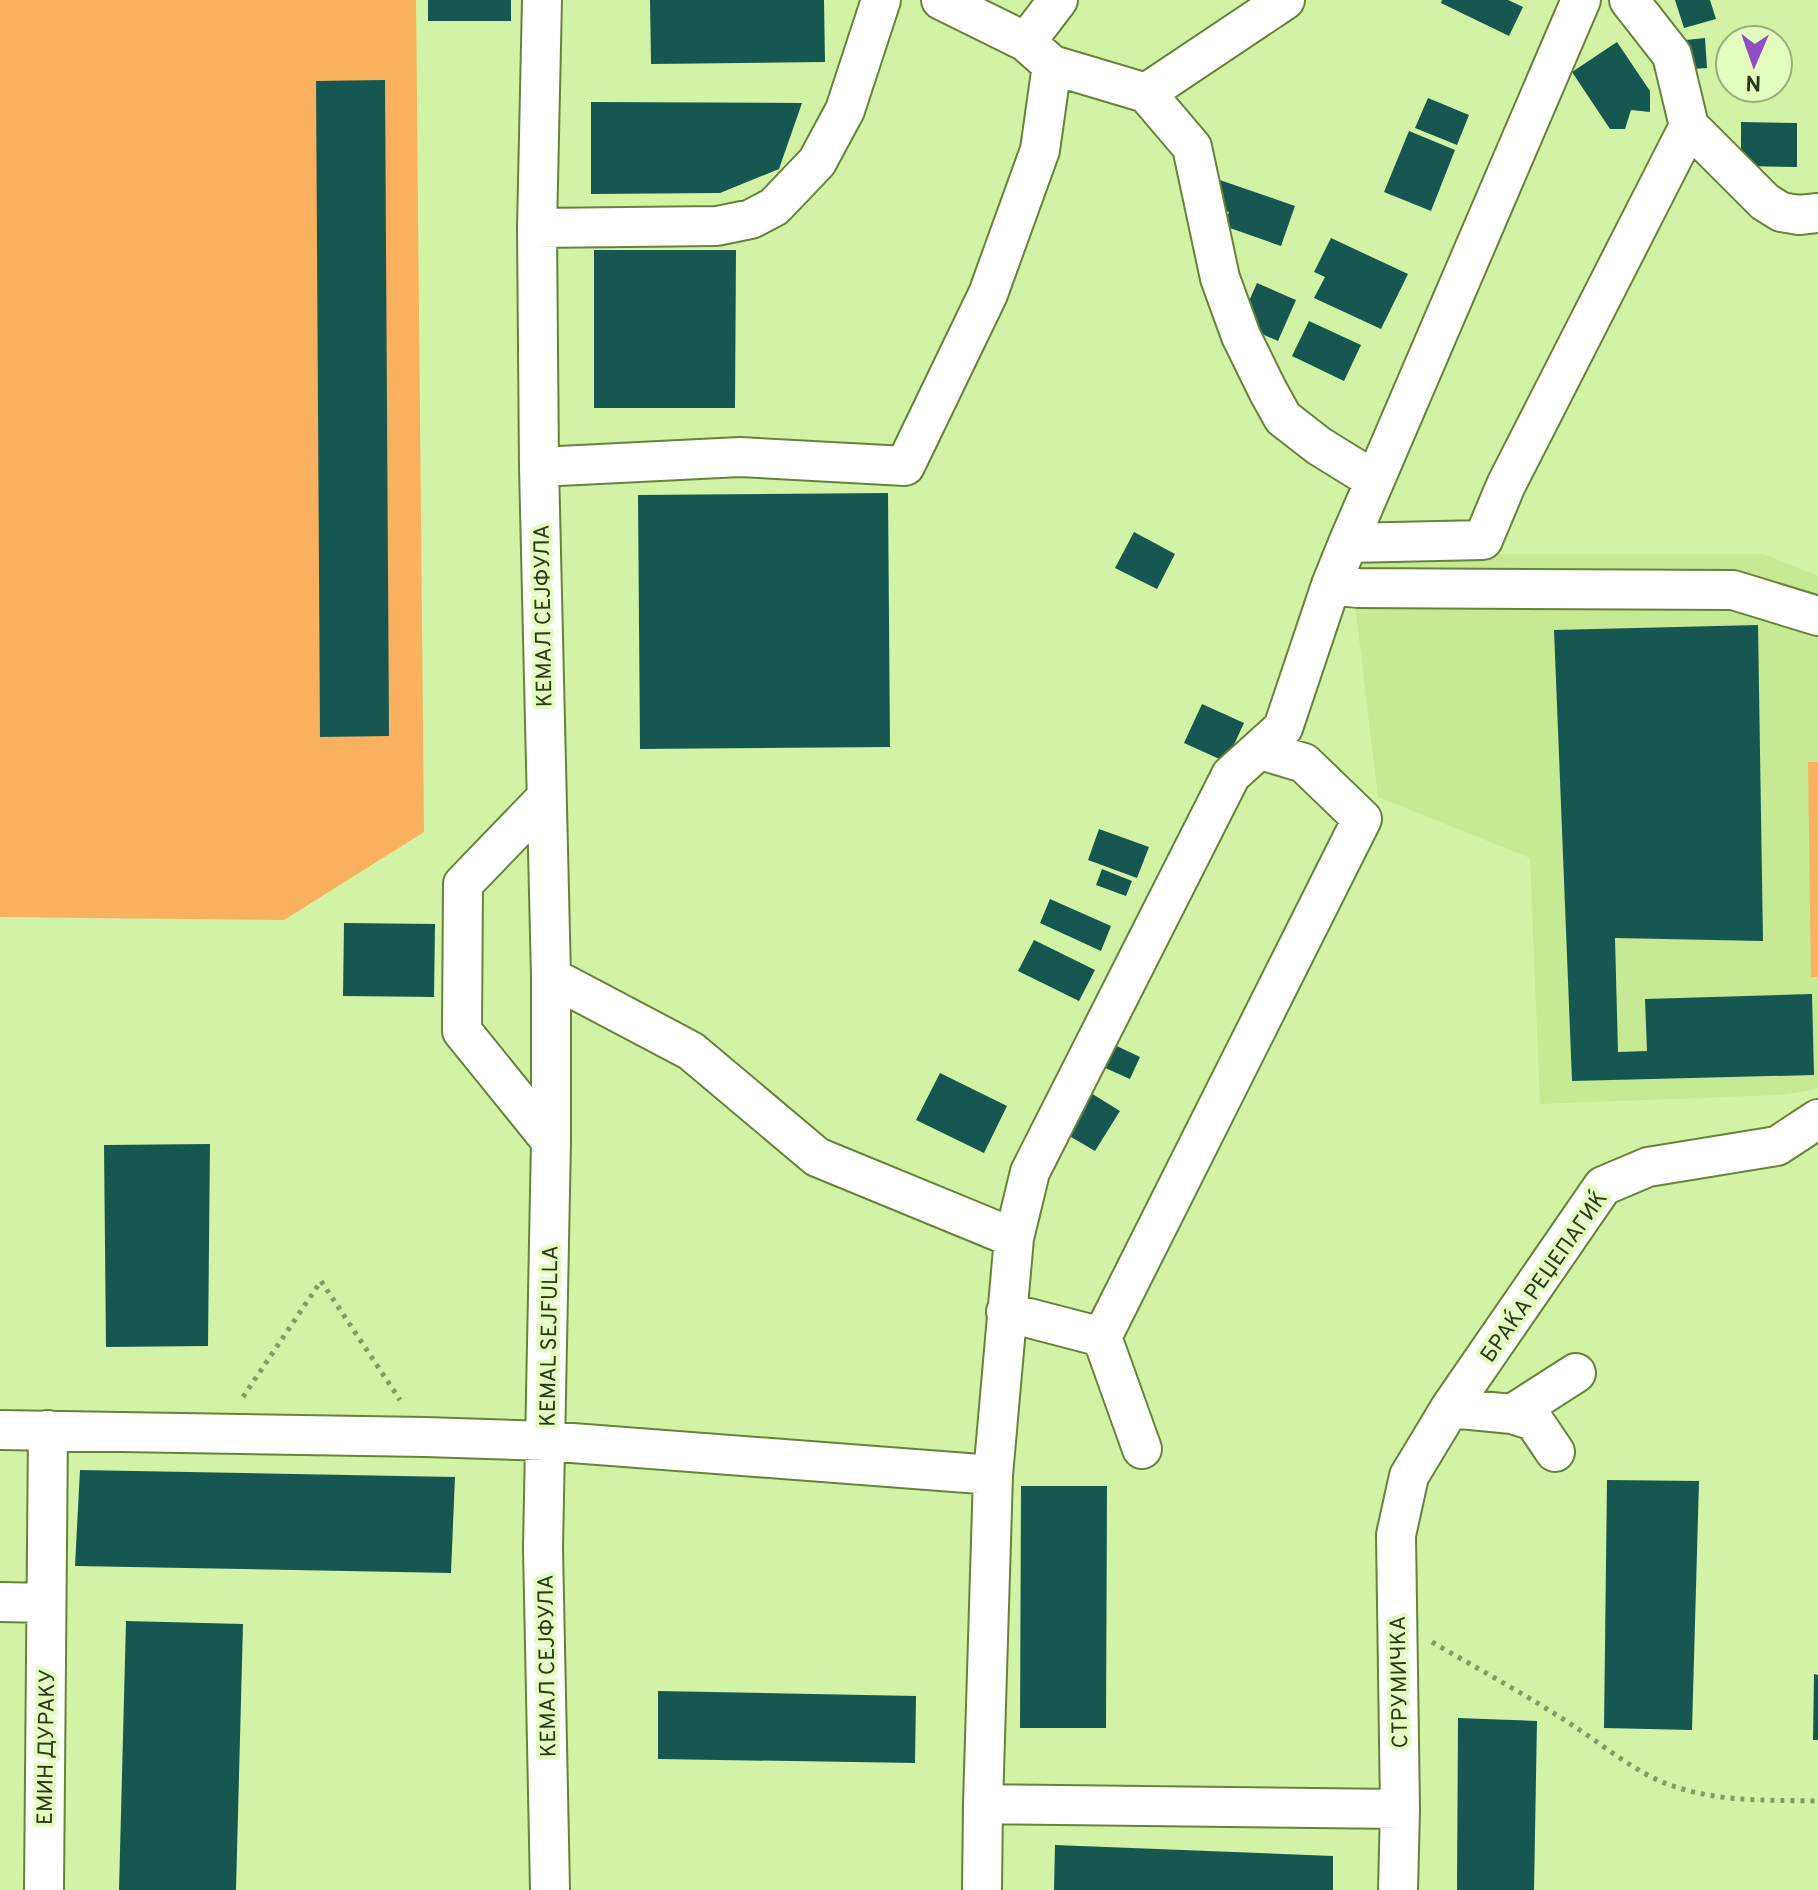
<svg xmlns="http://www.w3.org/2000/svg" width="1818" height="1890" viewBox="0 0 1818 1890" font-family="Overpass,sans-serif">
  <rect width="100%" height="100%" fill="#d2f3a5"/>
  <path fill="#c6e994" d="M1349 554H1764L1818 576V1089L1781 1095 1540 1104 1530 858 1378 797Z"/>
  <path fill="#f9b05f" d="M0 0H416L424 832 284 920 0 917Z
    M1808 762H1818V977H1811Z"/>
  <path fill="#175752" d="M428 0H511V21H428Z
    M650 0H824L825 62 651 64Z
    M1442 0H1508L1523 7 1509 36 1441 3Z
    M1675 0H1710L1716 19 1684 28Z
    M1705 38 1707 68 1678 70 1676 41Z
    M1617 42 1650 91V112L1631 110 1625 129H1610L1572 72Z
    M385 80 389 736 320 737 316 81Z
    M1428 98 1469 115 1457 145 1415 128Z
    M591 102 802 103 779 169 720 193 591 194Z
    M1741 122 1797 123V167L1741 166Z
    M1409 131 1455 150 1431 211 1384 192Z
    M1214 178 1295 206 1281 246 1224 226 1229 212 1205 204Z
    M1331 238 1408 274 1381 329 1314 298 1325 277 1314 272Z
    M594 250H736L735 408H594Z
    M1257 283 1296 300 1278 341 1239 324Z
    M1309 321 1361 345 1344 381 1292 356Z
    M888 493 890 747 640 749 638 495Z
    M1134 532 1175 554 1157 589 1115 568Z
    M1758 625 1763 941 1615 938 1618 1052 1647 1051 1645 999 1812 994 1814 1075 1572 1081 1554 630Z
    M1202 704 1244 723 1226 762 1184 743Z
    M1099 829 1149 847 1137 878 1088 860Z
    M1102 869 1132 881 1126 896 1096 885Z
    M1050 899 1111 926 1101 951 1040 923Z
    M344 923 435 924 434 997 343 996Z
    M1034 940 1095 970 1079 1001 1018 971Z
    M1104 1040 1140 1057 1130 1079 1094 1063Z
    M940 1073 1007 1106 984 1153 916 1120Z
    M1086 1090 1120 1111 1095 1151 1061 1131Z
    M210 1144 208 1346 106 1347 104 1145Z
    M80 1470 455 1477 451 1573 75 1566Z
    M1607 1480 1699 1481 1692 1730 1604 1728Z
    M1021 1486H1107L1106 1728H1020Z
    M126 1621 243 1624 236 1890H119Z
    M1814 1674 1818 1675V1740H1813Z
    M658 1691 916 1696 915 1763 658 1759Z
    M1458 1718 1537 1721 1534 1890H1457Z
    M1055 1845 1333 1856V1890H1054Z"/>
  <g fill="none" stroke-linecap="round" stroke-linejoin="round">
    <g stroke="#668339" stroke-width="42">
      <path id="minor" d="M542 0 537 228 539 467 551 977V1141L543 1548 550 1890
        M941 0 1026 42
        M1629 0 1672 55 1689 126 1765 202 1781 212 1799 215 1818 213
        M1052 65 1146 93 1192 147 1220 278 1241 336 1268 391 1283 418 1319 446 1374 480
        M1146 93 1285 0
        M537 228 717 226 751 219 774 207 817 162 845 110 881 0
        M539 467 740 457 905 466 988 294 1040 150 1052 65 1026 42 1058 0
        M1348 543 1483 540 1506 485 1689 126
        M1331 585 1358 588 1733 590 1818 616
        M546 798 463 884 462 1031 551 1141
        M551 977 691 1051 817 1157 1014 1238
        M1006 1312 1102 1337 1142 1449
        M1102 1337 1362 819 1304 763 1261 750
        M1450 1408 1512 1414 1576 1373
        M1512 1414 1534 1421 1555 1452
        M0 1430 425 1437 546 1441 993 1475 983 1804 982 1890
        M993 1475 1014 1238 1030 1172 1231 775 1283 728 1331 585 1348 543 1581 0
        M0 1602 46 1603
        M983 1804 1400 1809
        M44 1890 48 1430
        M1398 1890 1400 1809 1396 1535 1409 1476 1450 1408 1603 1186 1648 1167 1777 1146 1818 1119"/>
    </g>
    <path stroke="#849b63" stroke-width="5" stroke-dasharray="4 6" stroke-linecap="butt" d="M243 1397 321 1281 400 1400
      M1432 1642C1478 1669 1525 1694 1569 1723 1604 1745 1638 1776 1679 1788 1723 1802 1772 1800 1818 1801"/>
    <use href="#minor" stroke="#fff" stroke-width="38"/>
  </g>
  <g text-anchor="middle" stroke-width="8" stroke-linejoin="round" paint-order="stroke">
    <g font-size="22" fill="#2b3718" stroke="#e3fdbf">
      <text transform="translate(542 616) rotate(-91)" y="8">КЕМАЛ СЕЈФУЛА</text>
      <text transform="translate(1543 1276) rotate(-55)" y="8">БРАЌА РЕЏЕПАГИЌ</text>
      <text transform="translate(548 1336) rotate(-89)" y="8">KEMAL SEJFULLA</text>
      <text transform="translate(546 1666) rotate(-91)" y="8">КЕМАЛ СЕЈФУЛА</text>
      <text transform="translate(1398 1682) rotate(-91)" y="8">СТРУМИЧКА</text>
      <text transform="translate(45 1747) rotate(-89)" y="8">ЕМИН ДУРАКУ</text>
    </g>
  </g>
  <g transform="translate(1754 64) rotate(182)"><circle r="38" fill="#e3fdbf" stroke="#99ae7c" stroke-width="2"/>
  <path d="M0-6L14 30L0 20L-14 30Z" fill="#8f4fc4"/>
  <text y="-12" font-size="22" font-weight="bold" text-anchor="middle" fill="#2b3718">N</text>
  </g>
</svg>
